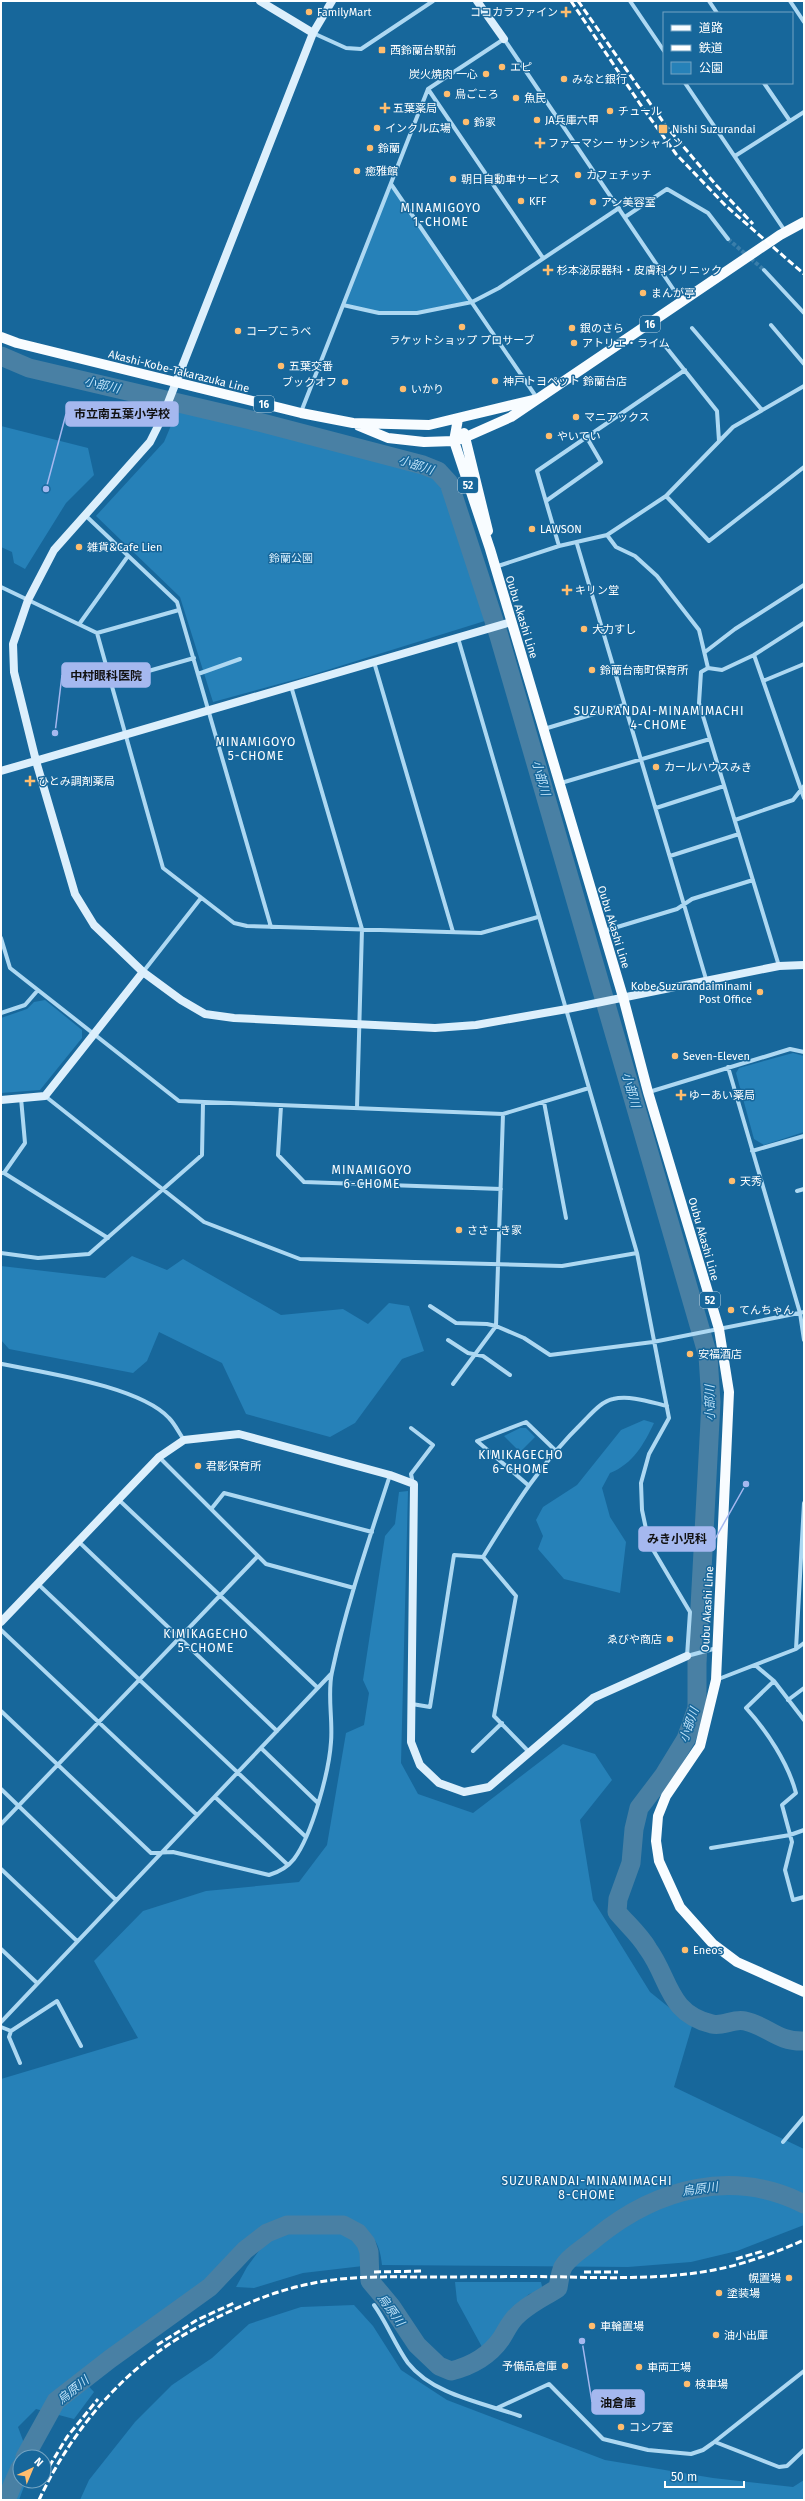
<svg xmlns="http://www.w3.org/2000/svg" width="805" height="2501" viewBox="0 0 805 2501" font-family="'Fira Sans','Noto Sans JP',sans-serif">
  <rect width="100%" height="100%" fill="#17679b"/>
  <path fill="#2681b8" d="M391 184 472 302 440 310 379 313 343 305Z
    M178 409 249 424 345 452 421 469 436 475 445 487 488 620 308 676 213 702 180 597 96 516 164 442Z
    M1 426 88 448 94 475 66 503 25 569 14 563 12 552 1 547Z
    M45 1000 82 1030V1038L40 1090 1 1093V1018L27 1009 34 1002Z
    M793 1053 804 1056V1132L764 1145 754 1139 736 1073 739 1068Z
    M132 1256 167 1270 183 1259 281 1315 343 1309 368 1324 389 1303 409 1306 424 1351 402 1359 355 1423 330 1437 246 1414 222 1363 159 1332 147 1361 133 1373 9 1349 1 1340V1266L105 1278Z
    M644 1420 654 1423C644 1444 633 1464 610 1473L602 1488 610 1517 626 1542 620 1593 564 1579 538 1549 543 1536 536 1520 543 1507 577 1485 621 1430Z
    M520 1428H526L535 1437 520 1452 504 1436Z
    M408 1491 401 1763 418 1794 473 1813 563 1744 595 1754 612 1780 580 1820 593 1900 650 1992 692 2026 674 2087 804 2149V2225L737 2251 691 2262 628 2267 382 2265C380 2243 373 2231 351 2225L352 2234 362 2252 363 2266 303 2273 254 2288 236 2287 247 2267 264 2244 256 2232 206 2296 159 2332 80 2377 94 2392 74 2419 36 2409 18 2427 29 2457H20V2481H26L19 2500H1V2079L138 2038 94 1961 143 1911 206 1891 299 1882 327 1845 346 1733 364 1725 369 1693 363 1680 385 1536 395 1524 399 1492Z
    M455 2282H541L543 2291 529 2294 511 2312 497 2338 482 2347 457 2301Z
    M354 2305 373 2326 401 2370 447 2400 605 2460 713 2478 793 2487 804 2480V2500H80L89 2480 135 2422 172 2385 212 2358 249 2324 301 2307Z"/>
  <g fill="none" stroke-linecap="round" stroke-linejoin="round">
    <path stroke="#4980a4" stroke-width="19" d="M1 356 29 368 251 420 423 465 438 471 449 483 499 636 708 1356 711 1402 697 1663V1708L686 1739 664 1775 639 1808 634 1829 631 1863 618 1899 617 1912C627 1924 640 1935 648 1949 670 1979 667 2013 712 2024 723 2027 734 2018 745 2021 768 2026 777 2042 804 2041
      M25 2457 56 2401 110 2359 210 2287 245 2250 267 2233 287 2225H343L358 2233 366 2243 369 2252 370 2281 391 2306 417 2345 439 2366 451 2371C471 2366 489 2356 501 2339 505 2333 508 2326 513 2320 524 2306 543 2298 558 2288 559 2282 560 2273 563 2267 569 2256 587 2246 597 2237 657 2188 733 2168 804 2204
      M6 2500 20 2468"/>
    <path stroke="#3a7eaa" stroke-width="4" stroke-dasharray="4 2" stroke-linecap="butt" d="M728 239 764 270"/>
    <path stroke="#add8f2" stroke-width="4" d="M630 1 664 51
      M709 1 717 13
      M790 1 804 22
      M313 33 346 48 361 49 433 1
      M685 83 785 231
      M764 83 790 121
      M428 89 543 258
      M735 156 804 112
      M391 184 537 398
      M625 217 667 189 708 213 728 239
      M764 270 804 313
      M343 305 379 313H417L472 302 499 288 619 208
      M771 325 804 364
      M692 328 762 410
      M662 342 717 411 719 441
      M301 412 428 89 504 39 682 302
      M666 496 709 541 804 467
      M546 501 601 462 587 438
      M85 515 177 602 271 927
      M607 535 616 547 635 556 657 576 699 630 708 668
      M577 544 706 979
      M559 546 537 471 685 370
      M495 567 559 546 607 535 666 496 733 427 804 386
      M1 587 97 633 163 868 234 923 247 926 481 933 538 917
      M80 623 128 556
      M97 633 179 610
      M458 638 637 1253 669 1418 649 1454 641 1483 642 1510 649 1543 690 1612 687 1656 717 1648
      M705 652 735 629 804 585
      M754 655 804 798
      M374 662 453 932
      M198 674 240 659
      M763 681 804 664
      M110 682 194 658
      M291 686 362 929 357 1108
      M544 729 624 705
      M561 783 710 739
      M656 808 724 786
      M735 820 793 800 804 786
      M670 856 739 834
      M604 931 677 909 692 899 753 880
      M1 938 10 968 179 1101 503 1114 589 1088
      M779 966 699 703 701 672 708 668 722 670 754 655 804 623
      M143 972 201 898
      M1 1013 25 1005 38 990
      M728 1067 800 1313 804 1340
      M649 1092 790 1049 804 1052
      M45 1096 204 1222 300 1259 562 1266 637 1253
      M544 1102 566 1218
      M281 1106 278 1155 304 1182 501 1189
      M752 1151 804 1136
      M1 1173H4L108 1238
      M4 1173 25 1143 21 1098
      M797 1191 804 1189
      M1 1253 38 1258 89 1254 202 1155 203 1103
      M430 1306 456 1323 487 1324 496 1326 524 1338 550 1355 653 1342 804 1312
      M448 1340 468 1353 483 1356 510 1375
      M2 1364C45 1373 139 1386 169 1418 175 1424 179 1433 184 1440
      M453 1384 496 1326 503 1114
      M411 1428 433 1445 411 1474 413 1484
      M159 1457 266 1564 354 1588
      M528 1485 477 1441 526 1422 555 1450
      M119 1500 318 1688
      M212 1508 224 1493 372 1532
      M79 1542 277 1731
      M483 1557C515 1505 540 1464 584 1421 592 1413 602 1401 613 1399 630 1395 650 1402 667 1406
      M38 1584 306 1837
      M1 1630 197 1815
      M796 1649 804 1503
      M755 1665 774 1681 804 1720
      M716 1680 796 1649 804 1643
      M774 1681 746 1708C767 1731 788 1763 796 1793L782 1805 792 1842 785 1870 793 1900 804 1897
      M788 1700 804 1688
      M412 1704 430 1707 454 1555 483 1557 516 1596 494 1716 529 1752
      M1 1711 151 1853 173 1852 269 1875C279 1872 287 1868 294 1859 312 1835 329 1772 331 1742 333 1719 327 1694 332 1672 346 1606 369 1540 390 1475
      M261 1748 318 1803
      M473 1751 502 1723
      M1 1789 116 1900
      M215 1797 288 1865
      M1 1824 257 1557
      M711 1848 790 1835 804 1830
      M1 1869 77 1941
      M1 1949 37 1983
      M1 2022 331 1674
      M1 2027 11 2031
      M20 2063 9 2037 11 2031 57 2001 81 2046
      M783 2142 804 2117
      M374 2305C387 2323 395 2345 408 2363 433 2395 484 2403 520 2416
      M497 2408 549 2384 603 2439 648 2450 691 2454 703 2450 713 2443 804 2371
      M715 2442 779 2467 787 2466 804 2450"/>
    <path stroke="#dceffc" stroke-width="8" d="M260 1 313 33
      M332 1 313 33 162 418 150 442 54 550 28 600 13 644 14 672 36 761 75 894 94 925 143 972 181 1000 205 1014 234 1018 435 1028 476 1025 567 1009 779 966 804 965
      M477 1 504 39
      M1 771 511 622
      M1 1100 45 1096 143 972
      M1 1622 159 1457 184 1440 239 1434 390 1475 414 1484 411 1742 420 1765 439 1783 464 1792 489 1787 593 1698 687 1656"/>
    <path stroke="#f8fcff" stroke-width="10" d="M1 337 17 343 301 413 353 423 429 425 537 399
      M458 419 454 441 490 549 623 997 648 1092 719 1329 729 1392 716 1680 700 1746 666 1796 658 1816 656 1841 659 1861 680 1907 713 1944 737 1962 804 1992
      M359 426 388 438 424 442 454 441 466 437 511 417 780 235 804 222
      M464 433 488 531"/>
    <path stroke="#fff" stroke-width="3" stroke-dasharray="7 3" stroke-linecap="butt" d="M571 1 640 104 676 154 726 206 804 274
      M578 1 666 126 716 185 753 224
      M736 2259 763 2251
      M374 2272 424 2271
      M584 2272H618
      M157 2345 197 2320 234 2303
      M44 2475 67 2437 98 2399
      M39 2500C73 2427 128 2363 200 2326 235 2308 270 2292 309 2284 349 2275 392 2277 433 2277 478 2277 523 2276 567 2277 616 2278 666 2279 714 2270 745 2264 775 2253 804 2240"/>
  </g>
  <g fill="#ffbd6e" stroke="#17679b" stroke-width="1.5">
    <circle cx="309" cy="12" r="4"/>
    <path d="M564 6h4v4h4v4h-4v4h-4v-4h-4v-4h4z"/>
    <rect x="378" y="46" width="8" height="8" rx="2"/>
    <circle cx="502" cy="67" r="4"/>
    <circle cx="486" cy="74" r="4"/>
    <circle cx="564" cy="79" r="4"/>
    <circle cx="447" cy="94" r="4"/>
    <circle cx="516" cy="98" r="4"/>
    <path d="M383 102h4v4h4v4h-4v4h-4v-4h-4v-4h4z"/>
    <circle cx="610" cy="111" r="4"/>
    <circle cx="537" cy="120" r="4"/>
    <circle cx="466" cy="122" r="4"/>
    <circle cx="377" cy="128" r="4"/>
    <rect x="658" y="124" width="10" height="10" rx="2"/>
    <path d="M538 137h4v4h4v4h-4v4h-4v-4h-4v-4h4z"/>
    <circle cx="370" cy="148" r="4"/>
    <circle cx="357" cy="171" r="4"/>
    <circle cx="578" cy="175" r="4"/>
    <circle cx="453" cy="179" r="4"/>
    <circle cx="521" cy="201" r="4"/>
    <circle cx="593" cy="202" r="4"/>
    <path d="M546 264h4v4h4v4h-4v4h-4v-4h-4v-4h4z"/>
    <circle cx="643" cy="293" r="4"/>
    <circle cx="462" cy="327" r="4"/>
    <circle cx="572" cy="328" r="4"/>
    <circle cx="238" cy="331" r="4"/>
    <circle cx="574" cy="343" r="4"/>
    <circle cx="281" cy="366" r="4"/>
    <circle cx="495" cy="381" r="4"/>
    <circle cx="345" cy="382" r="4"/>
    <circle cx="403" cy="389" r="4"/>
    <circle cx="576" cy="417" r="4"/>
    <circle cx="549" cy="436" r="4"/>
    <circle cx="532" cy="529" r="4"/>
    <circle cx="79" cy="547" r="4"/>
    <path d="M565 584h4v4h4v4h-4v4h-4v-4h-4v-4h4z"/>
    <circle cx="584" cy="629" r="4"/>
    <circle cx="592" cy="670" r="4"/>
    <circle cx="656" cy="767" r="4"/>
    <path d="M28 775h4v4h4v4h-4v4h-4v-4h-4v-4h4z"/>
    <circle cx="760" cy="992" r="4"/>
    <circle cx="675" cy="1056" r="4"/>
    <path d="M679 1089h4v4h4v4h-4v4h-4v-4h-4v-4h4z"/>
    <circle cx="732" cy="1181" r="4"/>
    <circle cx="459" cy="1230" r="4"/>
    <circle cx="731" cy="1310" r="4"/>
    <circle cx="690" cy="1354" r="4"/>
    <circle cx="198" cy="1466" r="4"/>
    <circle cx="670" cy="1639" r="4"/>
    <circle cx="685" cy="1950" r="4"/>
    <circle cx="789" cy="2278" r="4"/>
    <circle cx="719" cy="2293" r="4"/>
    <circle cx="592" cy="2326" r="4"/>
    <circle cx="716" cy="2335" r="4"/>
    <circle cx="565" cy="2366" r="4"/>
    <circle cx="639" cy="2367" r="4"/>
    <circle cx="687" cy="2384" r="4"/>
    <circle cx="621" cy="2427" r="4"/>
  </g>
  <g text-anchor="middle" stroke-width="3" stroke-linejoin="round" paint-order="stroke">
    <g fill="#17679b" stroke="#b9d1e1" stroke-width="1">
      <rect x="640" y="316" width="20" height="16" rx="3"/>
      <rect x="254" y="396" width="20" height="16" rx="3"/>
      <rect x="458" y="477" width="20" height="16" rx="3"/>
      <rect x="700" y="1292" width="20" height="16" rx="3"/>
    </g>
    <g font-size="10" font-weight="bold" fill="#fff">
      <text x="650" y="328">16</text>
      <text x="264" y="408">16</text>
      <text x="468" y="489">52</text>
      <text x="710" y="1304">52</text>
    </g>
    <g font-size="11" fill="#fff" stroke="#17679b" text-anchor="start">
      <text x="317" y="16">FamilyMart</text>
      <text x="558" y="16" text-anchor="end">ココカラファイン</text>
      <text x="390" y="54">西鈴蘭台駅前</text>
      <text x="510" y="71">エピ</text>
      <text x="478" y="78" text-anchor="end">炭火焼肉 一心</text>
      <text x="572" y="83">みなと銀行</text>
      <text x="455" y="98">鳥ごころ</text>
      <text x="524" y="102">魚民</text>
      <text x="393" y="112">五葉薬局</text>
      <text x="618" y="115">チュール</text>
      <text x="545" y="124">JA兵庫六甲</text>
      <text x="474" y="126">鈴家</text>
      <text x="385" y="132">インクル広場</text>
      <text x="672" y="133">Nishi Suzurandai</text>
      <text x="548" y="147">ファーマシー サンシャイン</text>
      <text x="378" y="152">鈴蘭</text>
      <text x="365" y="175">癒雅館</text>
      <text x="586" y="179">カフェチッチ</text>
      <text x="461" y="183">朝日自動車サービス</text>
      <text x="529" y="205">KFF</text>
      <text x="601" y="206">アン美容室</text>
      <text x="557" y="274">杉本泌尿器科・皮膚科クリニック</text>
      <text x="651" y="297">まんが亭</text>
      <text x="580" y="332">銀のさら</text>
      <text x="246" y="335">コープこうべ</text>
      <text x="462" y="344" text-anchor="middle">ラケットショップ プロサーブ</text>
      <text x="582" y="347">アトリエ・ライム</text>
      <text x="289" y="370">五葉交番</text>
      <text x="503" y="385">神戸トヨペット 鈴蘭台店</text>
      <text x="337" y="386" text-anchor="end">ブックオフ</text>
      <text x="411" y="393">いかり</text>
      <text x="584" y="421">マニアックス</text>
      <text x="557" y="440">やいてい</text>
      <text x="540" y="533">LAWSON</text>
      <text x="87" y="551">雑貨&amp;Cafe Lien</text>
      <text x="575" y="594">キリン堂</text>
      <text x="592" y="633">大力すし</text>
      <text x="600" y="674">鈴蘭台南町保育所</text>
      <text x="664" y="771">カールハウスみき</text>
      <text x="38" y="785">ひとみ調剤薬局</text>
      <text x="752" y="990" text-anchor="end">Kobe Suzurandaiminami<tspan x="752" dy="13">Post Office</tspan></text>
      <text x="683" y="1060">Seven-Eleven</text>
      <text x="689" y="1099">ゆーあい薬局</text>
      <text x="740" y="1185">天秀</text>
      <text x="467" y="1234">ささーき家</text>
      <text x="739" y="1314">てんちゃん</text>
      <text x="698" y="1358">安福酒店</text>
      <text x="206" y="1470">君影保育所</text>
      <text x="662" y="1643" text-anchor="end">ゑびや商店</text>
      <text x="693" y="1954">Eneos</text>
      <text x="781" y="2282" text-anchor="end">幌置場</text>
      <text x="727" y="2297">塗装場</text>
      <text x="600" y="2330">車輪置場</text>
      <text x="724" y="2339">油小出庫</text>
      <text x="557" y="2370" text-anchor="end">予備品倉庫</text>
      <text x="647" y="2371">車両工場</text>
      <text x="695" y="2388">検車場</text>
      <text x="629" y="2431">コンプ室</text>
    </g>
    <g font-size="11" fill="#fff" stroke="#17679b">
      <text transform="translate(179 371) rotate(14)" y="4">Akashi-Kobe-Takarazuka Line</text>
      <text transform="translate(522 617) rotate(73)" y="4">Oubu Akashi Line</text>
      <text transform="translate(614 927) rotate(73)" y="4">Oubu Akashi Line</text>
      <text transform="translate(704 1239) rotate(74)" y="4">Oubu Akashi Line</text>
      <text transform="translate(707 1609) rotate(-87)" y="4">Oubu Akashi Line</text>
    </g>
    <g font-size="11" fill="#d5edfc" stroke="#17679b">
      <text x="291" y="562">鈴蘭公園</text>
    </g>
    <g font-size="12" letter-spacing="1" fill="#fff" stroke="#17679b">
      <text x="441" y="212">MINAMIGOYO<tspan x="441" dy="14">1-CHOME</tspan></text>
      <text x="659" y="715">SUZURANDAI-MINAMIMACHI<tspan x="659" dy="14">4-CHOME</tspan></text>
      <text x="256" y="746">MINAMIGOYO<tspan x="256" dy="14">5-CHOME</tspan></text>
      <text x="372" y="1174">MINAMIGOYO<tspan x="372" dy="14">6-CHOME</tspan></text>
      <text x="521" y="1459">KIMIKAGECHO<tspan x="521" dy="14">6-CHOME</tspan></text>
      <text x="206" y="1638">KIMIKAGECHO<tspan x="206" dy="14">5-CHOME</tspan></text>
      <text x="587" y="2185">SUZURANDAI-MINAMIMACHI<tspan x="587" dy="14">8-CHOME</tspan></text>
    </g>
    <g font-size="12" font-style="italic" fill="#c1e4fa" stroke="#17679b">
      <text transform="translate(102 385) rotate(13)" y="4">小部川</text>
      <text transform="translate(416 465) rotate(18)" y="4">小部川</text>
      <text transform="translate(541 778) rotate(74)" y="4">小部川</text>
      <text transform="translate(631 1090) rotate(74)" y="4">小部川</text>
      <text transform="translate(710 1403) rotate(-91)" y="4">小部川</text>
      <text transform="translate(689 1725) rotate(-71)" y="4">小部川</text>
      <text transform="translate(700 2189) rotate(-8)" y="4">烏原川</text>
      <text transform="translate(391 2310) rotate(54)" y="4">烏原川</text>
      <text transform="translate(73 2390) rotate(-39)" y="4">烏原川</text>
    </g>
  </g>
  <path fill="none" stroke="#a5b8ef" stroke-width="1.5" d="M46 489L66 414M55 733L62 675M746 1484L715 1539M582 2341L592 2402"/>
  <g fill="#a5b8ef" stroke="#17679b" stroke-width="1.5">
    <circle cx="46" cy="489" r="4"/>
    <circle cx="55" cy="733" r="4"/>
    <circle cx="746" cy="1484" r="4"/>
    <circle cx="582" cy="2341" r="4"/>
  </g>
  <g fill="#a5b8ef" stroke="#a5b8ef" stroke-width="1.5">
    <rect x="66" y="402" width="112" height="24" rx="4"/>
    <rect x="62" y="663" width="88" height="24" rx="4"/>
    <rect x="639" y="1527" width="76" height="24" rx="4"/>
    <rect x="592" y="2390" width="52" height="24" rx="4"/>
  </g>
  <g font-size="12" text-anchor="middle" font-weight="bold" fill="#111">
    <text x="122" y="418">市立南五葉小学校</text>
    <text x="106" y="680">中村眼科医院</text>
    <text x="677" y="1543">みき小児科</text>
    <text x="618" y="2407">油倉庫</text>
  </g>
  <rect width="805" height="2501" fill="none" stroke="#ffffff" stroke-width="4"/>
  <rect x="663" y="12" width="130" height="72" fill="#17679b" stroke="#74a4c3"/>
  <rect x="671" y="25" width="20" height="6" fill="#f8fcff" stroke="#74a4c3"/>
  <text x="699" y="32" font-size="12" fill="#ffffff">道路</text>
  <rect x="671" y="45" width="20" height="6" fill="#ffffff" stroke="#74a4c3"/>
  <text x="699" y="52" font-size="12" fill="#ffffff">鉄道</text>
  <rect x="671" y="62" width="20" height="12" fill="#2681b8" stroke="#74a4c3"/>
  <text x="699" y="72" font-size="12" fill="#ffffff">公園</text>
  <g transform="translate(32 2469) rotate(44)"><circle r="19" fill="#17679b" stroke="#74a4c3"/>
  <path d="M0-3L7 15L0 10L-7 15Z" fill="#ffbd6e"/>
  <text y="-6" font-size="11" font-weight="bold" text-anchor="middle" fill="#ffffff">N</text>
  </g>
  <path d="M665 2481v6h79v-6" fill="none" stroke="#ffffff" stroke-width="2"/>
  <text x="671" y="2481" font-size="12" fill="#ffffff" stroke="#17679b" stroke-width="3" paint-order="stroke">50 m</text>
</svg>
